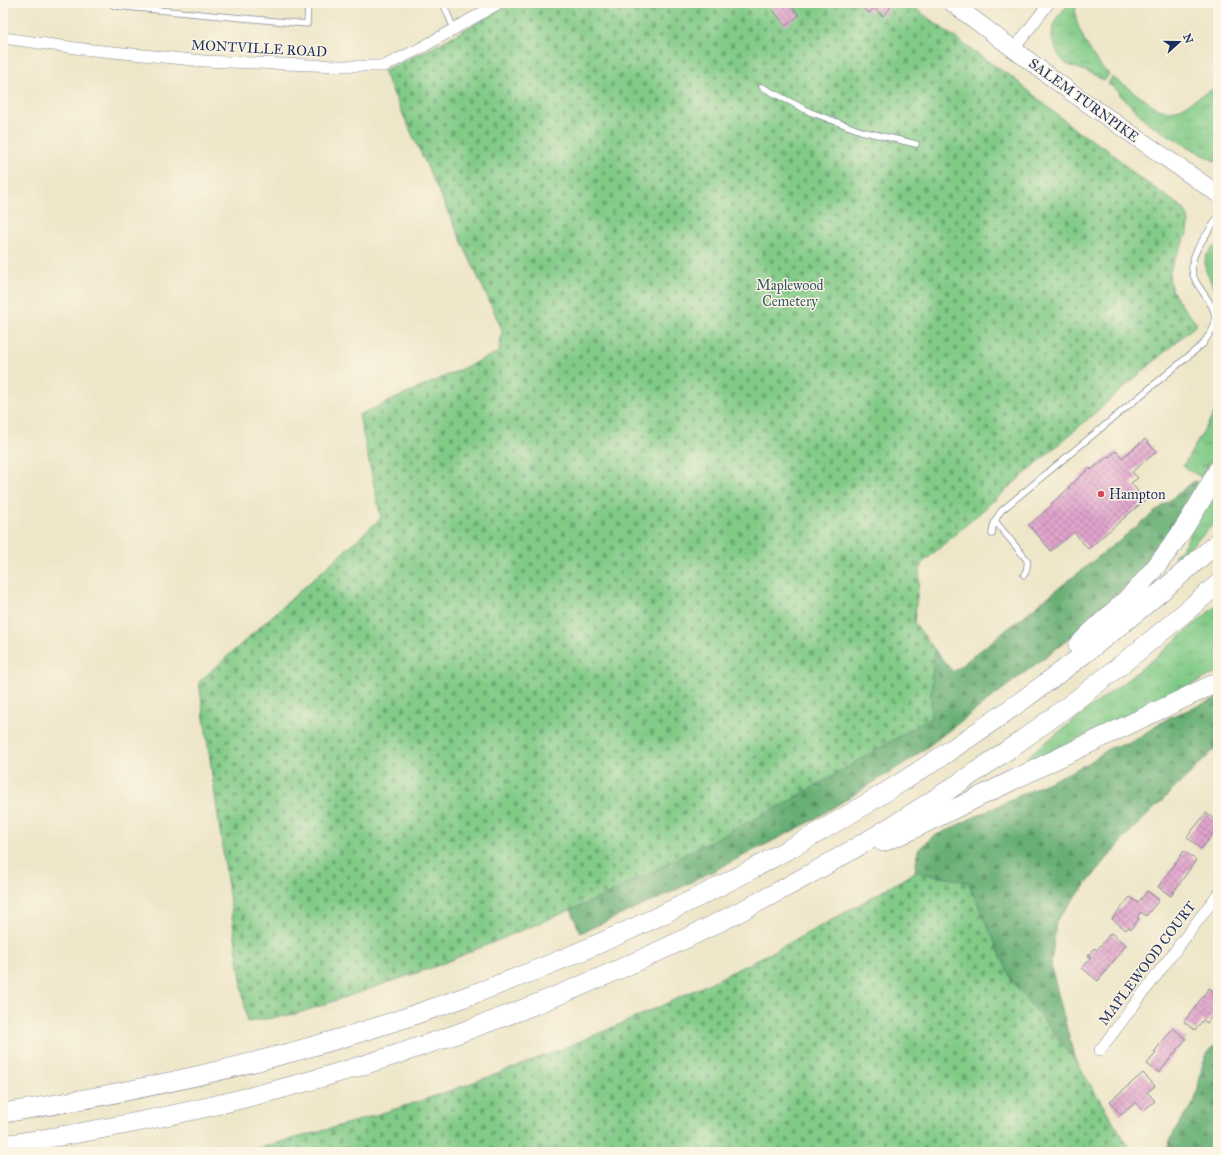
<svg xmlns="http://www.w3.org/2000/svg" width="1221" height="1155" viewBox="0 0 1221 1155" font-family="'IM FELL Great Primer',serif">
  <defs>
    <pattern id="grass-tufts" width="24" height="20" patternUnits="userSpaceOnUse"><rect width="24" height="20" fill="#81cb87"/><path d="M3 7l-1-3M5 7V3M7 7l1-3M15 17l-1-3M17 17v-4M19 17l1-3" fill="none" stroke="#69a572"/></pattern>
    <pattern id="forest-firs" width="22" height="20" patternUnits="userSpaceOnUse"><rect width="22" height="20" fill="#68af74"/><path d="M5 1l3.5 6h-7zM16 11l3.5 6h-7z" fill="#558f62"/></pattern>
    <pattern id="cemetery-stones" width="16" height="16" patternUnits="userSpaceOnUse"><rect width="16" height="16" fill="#81cb87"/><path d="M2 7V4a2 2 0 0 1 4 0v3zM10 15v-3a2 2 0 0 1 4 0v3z" fill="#69a572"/></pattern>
    <pattern id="building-cross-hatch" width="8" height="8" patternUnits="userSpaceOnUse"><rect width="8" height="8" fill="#e1a4cc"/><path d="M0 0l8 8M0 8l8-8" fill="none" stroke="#b686a9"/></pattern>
  </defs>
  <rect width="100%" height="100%" fill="#fcf5e5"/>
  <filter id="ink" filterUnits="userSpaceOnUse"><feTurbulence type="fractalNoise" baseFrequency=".025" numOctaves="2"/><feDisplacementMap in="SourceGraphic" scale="8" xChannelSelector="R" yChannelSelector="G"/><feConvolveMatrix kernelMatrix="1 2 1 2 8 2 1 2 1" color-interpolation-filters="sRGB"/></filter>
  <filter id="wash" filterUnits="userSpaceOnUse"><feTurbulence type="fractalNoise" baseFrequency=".012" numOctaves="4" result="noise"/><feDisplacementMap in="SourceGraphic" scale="16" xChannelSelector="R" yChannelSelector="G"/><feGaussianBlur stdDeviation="0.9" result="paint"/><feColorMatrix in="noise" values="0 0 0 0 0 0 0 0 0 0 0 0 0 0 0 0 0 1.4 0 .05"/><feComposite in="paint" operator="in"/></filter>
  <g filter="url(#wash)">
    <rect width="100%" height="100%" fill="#eee6c8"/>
    <path fill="url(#grass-tufts)" stroke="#4e7d72" d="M1069 3H1077C1075 8 1075 13 1076 18 1078 32 1098 67 1109 74L1104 81 1093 74 1066 64 1059 56 1052 39 1053 26 1056 19Z
      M1112 77 1158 109 1166 111 1177 110 1218 86V162L1212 160 1149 124 1119 94 1120 92 1108 84Z
      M1218 244V293C1207 276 1195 259 1218 244Z
      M1218 407V446L1202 478 1183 466Z
      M1218 481V520L1177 559 1174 556 1185 544Z
      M1218 604V672L1022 765 1021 763 1034 751 1154 659Z"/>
    <path fill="url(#forest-firs)" stroke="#426f69" d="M1194 481 1198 482 1161 546 1126 586 1074 635 914 757 810 822 664 896 580 933 571 909 604 896 930 718 934 649 953 672Z
      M1218 698V746L1124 838 1056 921 1051 966 1076 1064 1012 981 968 882 915 872 918 850 932 837 1087 764 1110 748 1131 742 1170 717Z
      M1218 1045V1152H1165C1169 1143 1173 1133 1179 1124 1182 1118 1188 1112 1192 1106 1202 1090 1197 1052 1218 1045Z"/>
    <path fill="url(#cemetery-stones)" stroke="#4e7d72" d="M512 3H908L980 56 1012 77 1078 132 1110 151 1134 174 1181 206C1206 232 1164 256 1170 283 1173 298 1188 312 1197 324L921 564 914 622 934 649 930 718 793 799 604 896 434 967 296 1014 247 1022 199 682 381 518 359 415 499 352 502 329 383 71 432 48Z
      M915 872 968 882 1012 981 1075 1060 1132 1152H242C480 1094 705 998 915 872Z"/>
    <g id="blocks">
      <path fill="url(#building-cross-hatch)" d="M767 3H789L799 15 786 26Z
        M857 3H885L890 8 883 16 874 8 869 13Z
        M1145 439 1156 452 1132 472 1138 478 1131 483 1145 500 1088 549 1074 532 1051 551 1029 525 1052 505 1051 504 1069 488 1068 487 1090 468 1091 470 1108 456 1109 457 1116 451 1122 458Z
        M1206 813 1218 822V827L1201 849 1187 837Z
        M1184 851 1196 860 1171 896 1158 887Z
        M1147 891 1159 900 1146 916 1141 912 1137 917 1139 919 1131 929 1129 927 1126 930 1112 919 1130 897 1138 903Z
        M1111 933 1126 945 1098 981 1082 968 1091 958 1088 956 1094 948 1097 950Z
        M1209 988 1218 994V1009L1207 1023 1203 1020 1195 1030 1184 1022Z
        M1173 1028 1186 1039 1159 1073 1147 1064 1156 1053 1154 1052Z
        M1143 1073 1155 1086 1147 1092 1155 1101 1143 1111 1136 1102 1121 1115 1110 1101Z"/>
    </g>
  </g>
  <g filter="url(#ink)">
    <use href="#blocks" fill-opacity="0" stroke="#848a93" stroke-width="1"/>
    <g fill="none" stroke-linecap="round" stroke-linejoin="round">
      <g stroke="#848a93" stroke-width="7">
        <path id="lane" d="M111 3 115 6 307 24 308 3
          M443 3 454 29
          M762 87 810 112 861 131 916 144
          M995 521 1027 560C1028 566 1027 570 1024 575
          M992 534C992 526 996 518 1001 511L1203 344C1206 338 1212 332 1214 326 1221 302 1190 288 1192 265 1194 247 1210 232 1218 216"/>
      </g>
      <g stroke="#848a93" stroke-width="12">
        <path id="street" d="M3 38 83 49 203 61 339 66H384L421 48 499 3
          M1014 49 1049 3
          M1100 1050 1218 894"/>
      </g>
      <g stroke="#848a93" stroke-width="18">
        <path id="primary" d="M952 3 1068 90 1218 194"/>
      </g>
      <g stroke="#848a93" stroke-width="20">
        <path id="highway" d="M1078 646C1094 627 1114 613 1131 595 1168 556 1193 517 1218 470
          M883 842 907 832 1046 764 1218 682
          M3 1113C156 1089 308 1054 454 1001 735 901 996 742 1218 542
          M3 1145C135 1126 267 1097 395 1055 613 984 821 881 1009 749 1082 698 1151 642 1218 584"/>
      </g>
      <use href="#lane" stroke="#fff" stroke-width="5.5"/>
      <use href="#street" stroke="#fff" stroke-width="11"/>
      <use href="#primary" stroke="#fff" stroke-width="17"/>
      <use href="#highway" stroke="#fff" stroke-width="19"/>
    </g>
  </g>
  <circle fill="#d1495b" stroke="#fcf5e5" stroke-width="1.5" cx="1101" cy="494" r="4"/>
  <g text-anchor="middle" stroke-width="3" stroke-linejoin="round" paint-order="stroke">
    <g font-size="14" fill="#1b2f5e" stroke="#fcf5e5">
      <text transform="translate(259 48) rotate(3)" y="5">MONTVILLE ROAD</text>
      <text transform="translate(1084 100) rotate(36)" y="5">SALEM TURNPIKE</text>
      <text transform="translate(1147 963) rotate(-53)" y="5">MAPLEWOOD COURT</text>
    </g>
    <g font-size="14" fill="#345668" stroke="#fcf5e5">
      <text x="790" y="290">Maplewood<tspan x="790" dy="16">Cemetery</tspan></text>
    </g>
    <g font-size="14" fill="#1b2f5e" stroke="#fcf5e5" text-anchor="start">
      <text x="1109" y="499">Hampton</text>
    </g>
  </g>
  <rect width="1221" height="1155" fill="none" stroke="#fcf5e5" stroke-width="16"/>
  <g transform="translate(1179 42) rotate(69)" stroke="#fcf5e5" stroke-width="3" paint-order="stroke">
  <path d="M0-3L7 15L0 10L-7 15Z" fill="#1b2f5e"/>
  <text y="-6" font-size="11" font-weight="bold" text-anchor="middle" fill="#1b2f5e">N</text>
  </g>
</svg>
